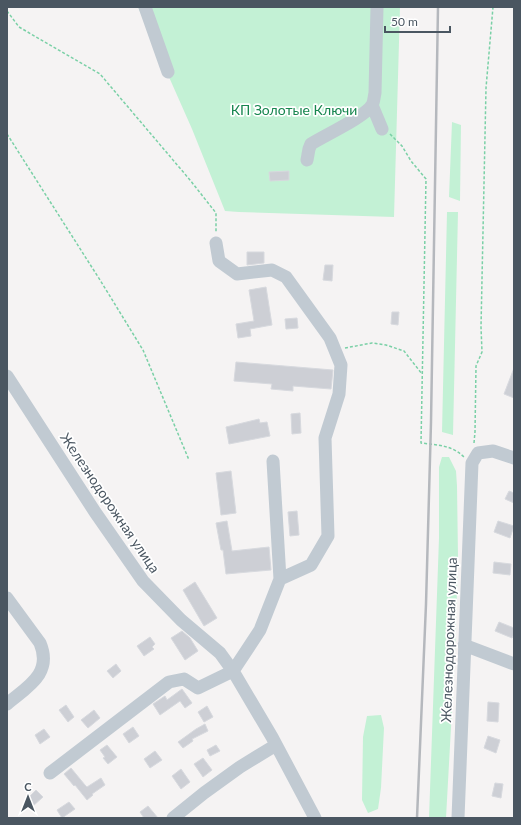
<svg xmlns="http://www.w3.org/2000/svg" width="521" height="825" viewBox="0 0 521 825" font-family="Lato,sans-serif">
  <rect width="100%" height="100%" fill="#f5f3f3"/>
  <path fill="#c3f1d5" d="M138 7H400L394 217 239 212 225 211 192 129Z
    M452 122 461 125 460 201 449 197Z
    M447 212H458L453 435 442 432Z
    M442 457H449L456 471 457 486 458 557 455 655 446 818H429L439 538V467Z
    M381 715 384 728 381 788 378 809 368 813 362 800 363 737 367 716Z"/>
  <path fill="#cdcfd5" stroke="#d7d9de" d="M289 171V180L270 181 269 172Z
    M247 252H264V263L247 265Z
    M325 265H333L332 281 323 280Z
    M266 287 272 325 250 329 251 336 238 338 236 324 254 321 249 290Z
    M392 312H399L398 325 391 324Z
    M297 318 298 328 286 329 285 319Z
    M236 362 333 370 331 389 293 386V391L271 389 272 384 234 381Z
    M514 368V398L504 394Z
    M300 413 301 433 292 434 291 414Z
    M259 419 260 423 267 422 270 436 229 444 226 427Z
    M231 471 236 513 221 515 216 473Z
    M509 491 514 493V503L505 499Z
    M297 511 299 535 290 536 288 512Z
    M227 521 232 551 269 547 271 570 226 574 223 550H221L216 523Z
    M498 521 514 526 510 538 494 532Z
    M494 562 511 564 510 575 493 573Z
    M195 582 217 618 204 626 183 590Z
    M499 622 514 628V634L512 638 495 631Z
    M182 631 190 638 198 651 185 660 171 638Z
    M150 637 155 644 152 647 154 649 144 656 137 646Z
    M116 664 121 671 113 678 107 671Z
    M182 689 192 703 185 708 180 701 160 715 153 704 165 696 167 700Z
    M488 702 499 703 498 722 487 721Z
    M66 705 74 717 68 722 59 710Z
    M207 706 213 717 204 722 198 712Z
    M94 710 100 718 88 728 81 720Z
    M205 724 208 731 192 739 193 741 183 748 178 742 196 729Z
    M133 727 139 736 129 743 123 734Z
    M44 729 50 737 40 744 35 735Z
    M488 736 500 740 496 753 484 748Z
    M107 745 117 757 108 764 103 758 105 757 100 750Z
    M216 745 220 751 210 756 207 750Z
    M155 751 162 760 150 768 144 759Z
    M203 758 212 770 203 777 194 764Z
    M71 768 85 785 87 787 101 778 105 785 92 794 93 795 87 800 75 785 74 786 64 774Z
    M181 769 190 782 181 789 172 776Z
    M495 783 503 784 501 798 492 796Z
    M36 790 43 797 33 806 27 799Z
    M69 802 75 809 62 818 57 810Z
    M148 806 158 818H144L140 812Z"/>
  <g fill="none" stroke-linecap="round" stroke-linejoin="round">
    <path stroke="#7ad0a6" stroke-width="1.5" stroke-dasharray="3 2" stroke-linecap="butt" d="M7 11 19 27 100 74 190 180 216 213V232
      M7 134 100 280 143 350 189 460
      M390 134 402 146 411 161 426 179 421 443C437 445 452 445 464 457
      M345 348 372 343 386 345 404 351 422 374
      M474 443 475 432 476 366 482 352 481 327 486 88 493 7"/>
    <path stroke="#c1cad2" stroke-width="13" d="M145 7 168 72
      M372 105 382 129
      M307 160 309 149 311 144C325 135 365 117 372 105 374 102 374 97 375 93L377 7
      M216 243 219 261 237 274 272 270 286 277 330 338 341 365 339 394 325 438 328 536 311 565 280 579
      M7 376 95 512 143 581 181 620 220 653 233 671 272 737 315 818
      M7 598 40 643C53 674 27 687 7 704
      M464 645 514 664
      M50 773 169 682 184 679 198 688 233 671 260 630 280 579 273 461
      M173 818 204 793 240 767 276 745
      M458 818 472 463 478 453 493 451 514 458"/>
    <path stroke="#b5b8bd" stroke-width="2.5" d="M417 818 426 604 431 422 438 7"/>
  </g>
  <g text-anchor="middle" stroke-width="3.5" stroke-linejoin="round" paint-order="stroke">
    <g font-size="14" fill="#17864f" stroke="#fff">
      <text x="294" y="115">КП Золотые Ключи</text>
    </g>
    <g font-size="14" fill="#4a5661" stroke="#fff">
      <text transform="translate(110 503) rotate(56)" y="5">Железнодорожная улица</text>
      <text transform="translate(449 640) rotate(-88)" y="5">Железнодорожная улица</text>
    </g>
  </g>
  <rect width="521" height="825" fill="none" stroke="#4a5661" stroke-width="16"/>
  <g transform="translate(28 797)" stroke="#ffffff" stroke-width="3" paint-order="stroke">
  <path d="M0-3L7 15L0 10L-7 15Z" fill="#4a5661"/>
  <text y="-6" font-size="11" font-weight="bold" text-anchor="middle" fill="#4a5661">С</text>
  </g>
  <path d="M385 26v6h65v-6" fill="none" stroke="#4a5661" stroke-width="2"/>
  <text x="391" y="26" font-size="12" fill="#4a5661" stroke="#ffffff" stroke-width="3" paint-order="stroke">50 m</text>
</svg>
